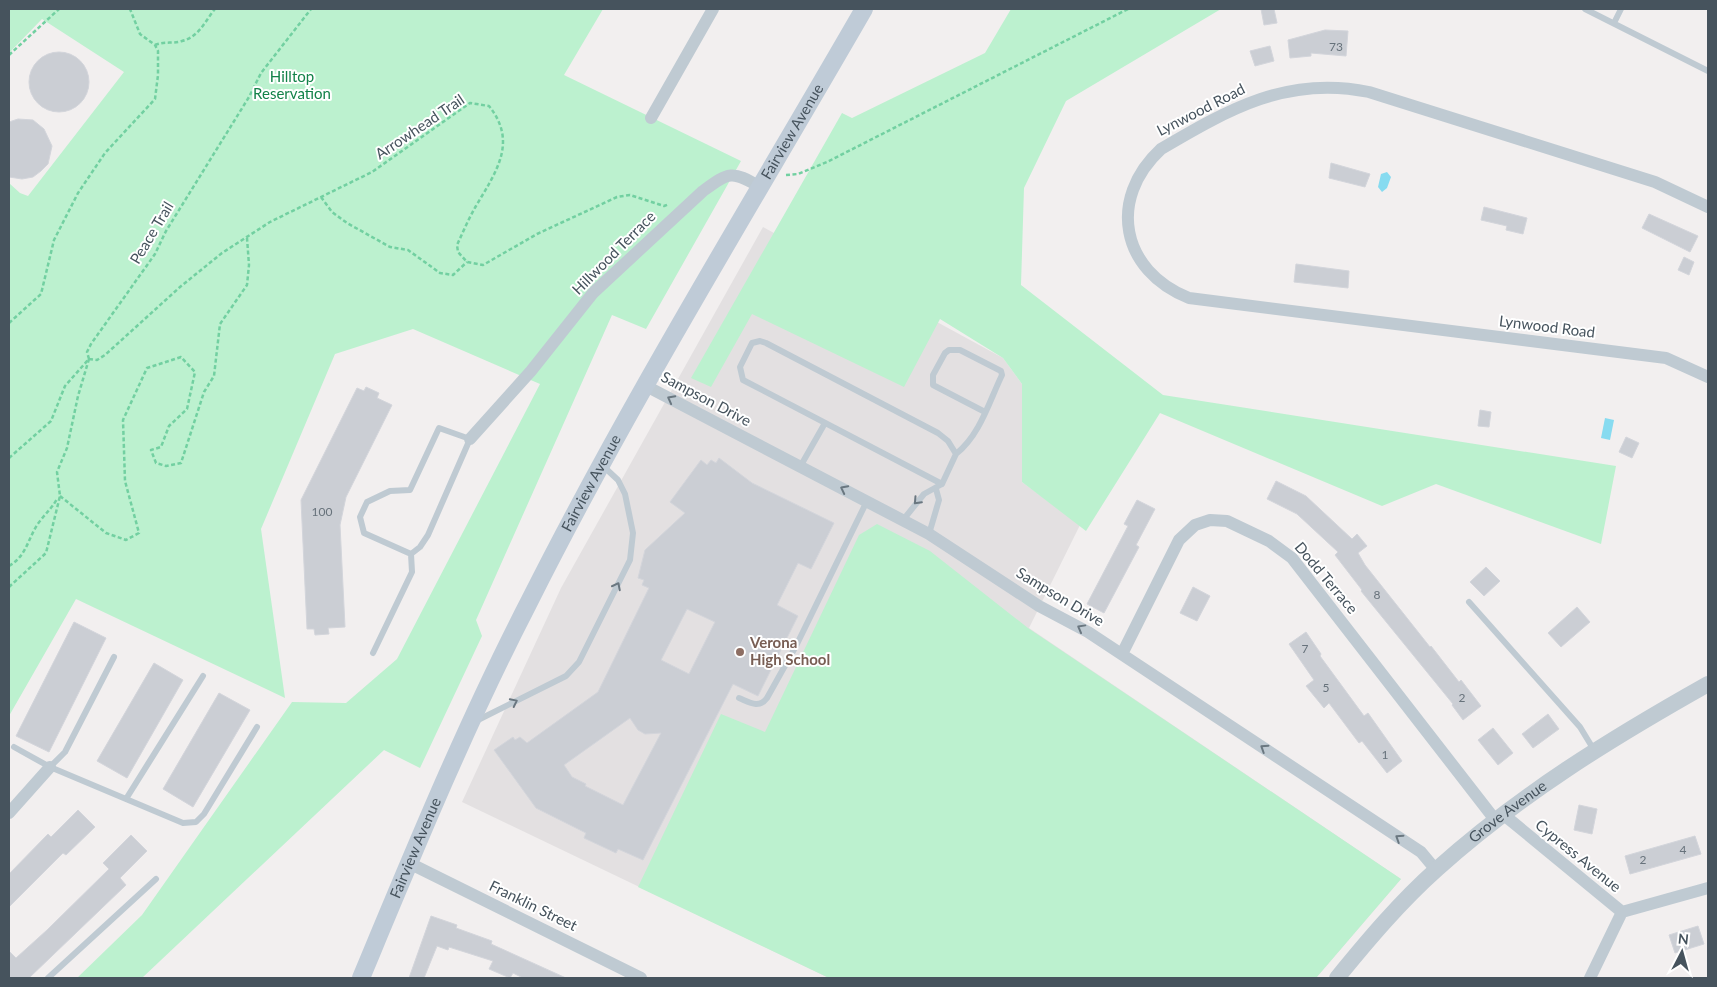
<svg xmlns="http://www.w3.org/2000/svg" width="1717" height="987" viewBox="0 0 1717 987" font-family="Lato,sans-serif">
  <rect width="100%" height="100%" fill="#f2efef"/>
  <path fill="#e3e0e1" d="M763 227 1003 358 1022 384V482L1080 525 1029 628 1401 879 1316 978H829L462 802 561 588Z"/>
  <path fill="#bcf1cf" d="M9 9H603L564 75 741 161 646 329 612 315 476 620 482 636 420 768 384 750 142 978H77L142 915 292 702 346 703 397 659 540 384 413 329 335 354 261 529 285 698 76 599 9 716V183L20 193 28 196 124 72 42 19 9 53Z
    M1011 9H1221L1066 101 1024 188 1021 285 1163 395 1616 466 1601 544 1436 484 1382 506 1160 413 1086 531 1022 482V384L1003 358 940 319 904 387 752 314 711 387 691 378 842 113 852 118 985 53Z
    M877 524 930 551 1028 628 1401 879 1316 978H829L638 887 721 714 765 732 859 535Z"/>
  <path fill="#87dbf0" d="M1387 172 1391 177 1387 188 1382 192 1378 187 1381 174Z
    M1605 418 1614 420 1610 440 1601 438Z"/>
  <path fill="#cbced4" stroke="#d3d5db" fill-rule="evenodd" d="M1261 9H1274L1277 23 1264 25Z
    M1325 30 1348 31 1346 56 1311 53V56L1290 58 1288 40Z
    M1270 46 1274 61 1255 66 1250 51Z
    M29 82a30 30 0 1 1 60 0a30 30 0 1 1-60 0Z
    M18 119 33 120 44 129 52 146 48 164 41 171 33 177 22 179 9 177V122Z
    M1331 163 1370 174 1365 187 1329 178Z
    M1484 207 1527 218 1523 234 1506 230 1507 226 1481 220Z
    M1649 214 1698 236 1690 252 1642 228Z
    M1684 257 1694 262 1689 275 1678 270Z
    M1296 264 1349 271 1348 288 1294 282Z
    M366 387 379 393 377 398 392 405 346 497 340 525 345 627 328 628 329 634 315 635 314 629H307L301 500 357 388 364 391Z
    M1480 410 1491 412 1489 427 1478 426Z
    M1626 437 1639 443 1632 458 1619 452Z
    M719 458 752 483 834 523 811 569 798 563 777 605 798 616 758 696 733 684 643 860 618 849 616 853 584 838 586 833 536 808 494 750 513 737 515 740 520 737 527 743 598 692 649 588 642 585 644 580 638 578 645 550 685 513 670 502 701 460 707 465 711 460 716 463ZM687 609 715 622 689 674 661 660ZM630 718 638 730 645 734 661 733 623 805 585 786 586 784 572 777 564 765Z
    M1276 481 1306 496 1352 539 1357 534 1367 546 1358 553 1365 565 1430 647 1431 646 1459 682 1461 680 1481 706 1463 720 1452 705 1453 704 1361 591 1362 590 1335 555 1338 552 1297 514 1267 499Z
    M1137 500 1155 509 1136 545 1139 547 1104 613 1087 604 1128 526 1124 524Z
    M1486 567 1500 581 1484 596 1470 582Z
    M1193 587 1210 596 1197 621 1180 613Z
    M1577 607 1590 622 1561 647 1548 633Z
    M74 622 106 638 49 752 16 736Z
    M1306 632 1321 654 1320 656 1364 716 1368 713 1402 761 1387 773 1362 741 1359 743 1329 703 1324 708 1306 686 1314 680 1289 644Z
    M154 663 183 680 127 778 97 761Z
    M219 693 250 710 193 807 163 789Z
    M1548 714 1559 729 1533 748 1522 734Z
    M1493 728 1513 753 1498 765 1478 740Z
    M1579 805 1597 809 1592 834 1574 830Z
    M78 810 95 827 66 855 63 853 9 907V874L48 834 51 837Z
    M131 835 147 851 120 878 126 885 29 978H9V951L16 958 47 930 109 869 103 863Z
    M1695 836 1701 854 1630 874 1625 856Z
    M431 916 457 925 456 928 492 941 491 944 566 978H523L513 973 510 978 489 969 493 961 449 947 448 950 437 946 424 978H409Z
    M1698 926 1704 944 1675 953 1669 935Z"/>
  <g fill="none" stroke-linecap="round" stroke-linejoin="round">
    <path stroke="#72d0a1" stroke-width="2.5" stroke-dasharray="4 2.5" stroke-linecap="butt" d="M155 45C164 41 173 44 182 41 199 37 205 21 215 9
      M9 55 59 9
      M786 175 798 174 827 162 1128 9
      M321 197 332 212 347 223 390 247 408 250 440 273 453 275 467 262
      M9 323 41 294 54 240 78 193 105 153 155 99 158 75V51L155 45 140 34 130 9
      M89 359 97 360 105 355 180 287 222 253 270 222 372 172 470 103 489 106C518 142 496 172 476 206 469 218 463 232 457 245L458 252 467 262 483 265 537 234 617 197 630 195 664 206 669 204
      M89 359 87 352 91 344 155 254 166 231 249 97 261 73 311 9
      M9 458 51 421 65 386 88 360
      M60 496 106 533 126 540 139 533 125 481 123 420 147 368 181 357 195 372 187 409 169 426 161 447 151 450 156 463 166 466 181 463 204 392 214 376 220 324 247 285 249 265 247 238
      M9 566C28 555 28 536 40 521 46 513 52 508 57 499
      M9 587 46 553 60 496 57 472 67 448 78 396 89 359"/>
    <path stroke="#bfcad2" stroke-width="6" d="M1585 9 1708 71
      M1614 23 1621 9
      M439 428 470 439 428 535 420 547 411 554 364 533 360 517 367 502 390 491 410 490Z
      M956 454C980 435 989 402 1002 375L1001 371 960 350H949L945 353 933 375V385L985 412
      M800 467 825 423
      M903 520 924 494 942 484 956 454 948 441 938 433 766 343 760 341 752 343 740 367 743 380 942 484
      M929 534 939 500 936 489
      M1469 602 1580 727 1594 750
      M373 653 412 572 411 554
      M739 698C749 702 759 709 767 698L796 646 867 501
      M476 721 566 676 579 662 630 560 633 533 625 494 618 480 603 466
      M14 747 50 767 183 823 196 822 204 814 257 727
      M50 767 65 752 114 657
      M126 799 203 676
      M48 978 156 879"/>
    <path stroke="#bfcad2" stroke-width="12" d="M651 118 713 9
      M1708 207 1655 182 1369 92C1288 75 1229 109 1161 149 1107 199 1121 271 1189 298L1666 358 1708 377
      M646 386 929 534 1039 606 1088 632 1421 852 1436 870
      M470 439 531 371 593 293 703 191C729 172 732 170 760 187
      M1122 654 1179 540 1195 525 1210 520 1227 521 1269 541 1292 558 1496 821
      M9 813 50 767
      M1504 815 1622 912
      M409 863 641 978
      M1622 912 1708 888
      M1590 978 1622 912"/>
    <path stroke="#bfcad2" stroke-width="16" id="s1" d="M1337 978C1368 940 1400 902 1437 869 1519 795 1612 738 1708 684"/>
    <path stroke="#bfcbd7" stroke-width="18" id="s2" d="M361 978C414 851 466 724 529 602 631 399 751 205 864 9"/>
  </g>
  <defs><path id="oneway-chevron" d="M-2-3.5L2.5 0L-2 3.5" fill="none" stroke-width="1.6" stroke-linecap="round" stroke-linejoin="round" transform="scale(1.25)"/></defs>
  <g stroke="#6a7780">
    <use href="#oneway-chevron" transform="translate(671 399) rotate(-152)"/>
    <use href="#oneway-chevron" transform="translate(844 489) rotate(-153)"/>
    <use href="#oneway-chevron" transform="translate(917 501) rotate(133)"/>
    <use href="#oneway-chevron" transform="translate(617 586) rotate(-63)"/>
    <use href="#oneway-chevron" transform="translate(1081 628) rotate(-151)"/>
    <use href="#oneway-chevron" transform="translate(514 702) rotate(-26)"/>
    <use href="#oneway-chevron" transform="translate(1264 748) rotate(-147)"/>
    <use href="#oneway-chevron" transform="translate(1399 838) rotate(-147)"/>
  </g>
  <circle fill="#8d6e63" stroke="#fff" stroke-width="2" cx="740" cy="652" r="5"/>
  <g text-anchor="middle" stroke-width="4" stroke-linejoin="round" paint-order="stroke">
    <g font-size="12" fill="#67727b">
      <text x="1336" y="51">73</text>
      <text x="322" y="516">100</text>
      <text x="1377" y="599">8</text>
      <text x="1305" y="653">7</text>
      <text x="1326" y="692">5</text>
      <text x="1462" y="702">2</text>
      <text x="1385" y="759">1</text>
      <text x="1683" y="854">4</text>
      <text x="1643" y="864">2</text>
    </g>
    <g font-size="15" fill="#138249" stroke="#fff">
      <text x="292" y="82">Hilltop<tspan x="292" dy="17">Reservation</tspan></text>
    </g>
    <g font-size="15" fill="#46535d" stroke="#fff">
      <text transform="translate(1201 110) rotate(-27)" y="5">Lynwood Road</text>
      <text transform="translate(420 127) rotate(-34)" y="5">Arrowhead Trail</text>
      <text dy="5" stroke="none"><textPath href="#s2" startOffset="951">Fairview Avenue</textPath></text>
      <text transform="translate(152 233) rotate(-59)" y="5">Peace Trail</text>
      <text transform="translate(614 253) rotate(-45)" y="5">Hillwood Terrace</text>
      <text transform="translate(1547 327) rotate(7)" y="5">Lynwood Road</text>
      <text transform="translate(706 399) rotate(28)" y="5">Sampson Drive</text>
      <text dy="5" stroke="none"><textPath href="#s2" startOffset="546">Fairview Avenue</textPath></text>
      <text transform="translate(1326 578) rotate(50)" y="5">Dodd Terrace</text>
      <text transform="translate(1060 597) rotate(31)" y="5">Sampson Drive</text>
      <text dy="5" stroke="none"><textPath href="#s1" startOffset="239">Grove Avenue</textPath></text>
      <text dy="5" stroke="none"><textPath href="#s2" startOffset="141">Fairview Avenue</textPath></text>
      <text transform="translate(1578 856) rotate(39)" y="5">Cypress Avenue</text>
      <text transform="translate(533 906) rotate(26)" y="5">Franklin Street</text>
    </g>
    <g font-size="15" font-weight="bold" fill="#785e54" stroke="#fff" text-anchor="start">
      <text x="750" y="648">Verona<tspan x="750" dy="17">High School</tspan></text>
    </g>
  </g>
  <rect width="1717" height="987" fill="none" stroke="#46535d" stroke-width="20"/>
  <g transform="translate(1682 952) rotate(6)" stroke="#ffffff" stroke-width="4" paint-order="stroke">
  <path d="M0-4L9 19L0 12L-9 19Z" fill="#46535d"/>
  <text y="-8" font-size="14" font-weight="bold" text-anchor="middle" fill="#46535d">N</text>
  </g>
</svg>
